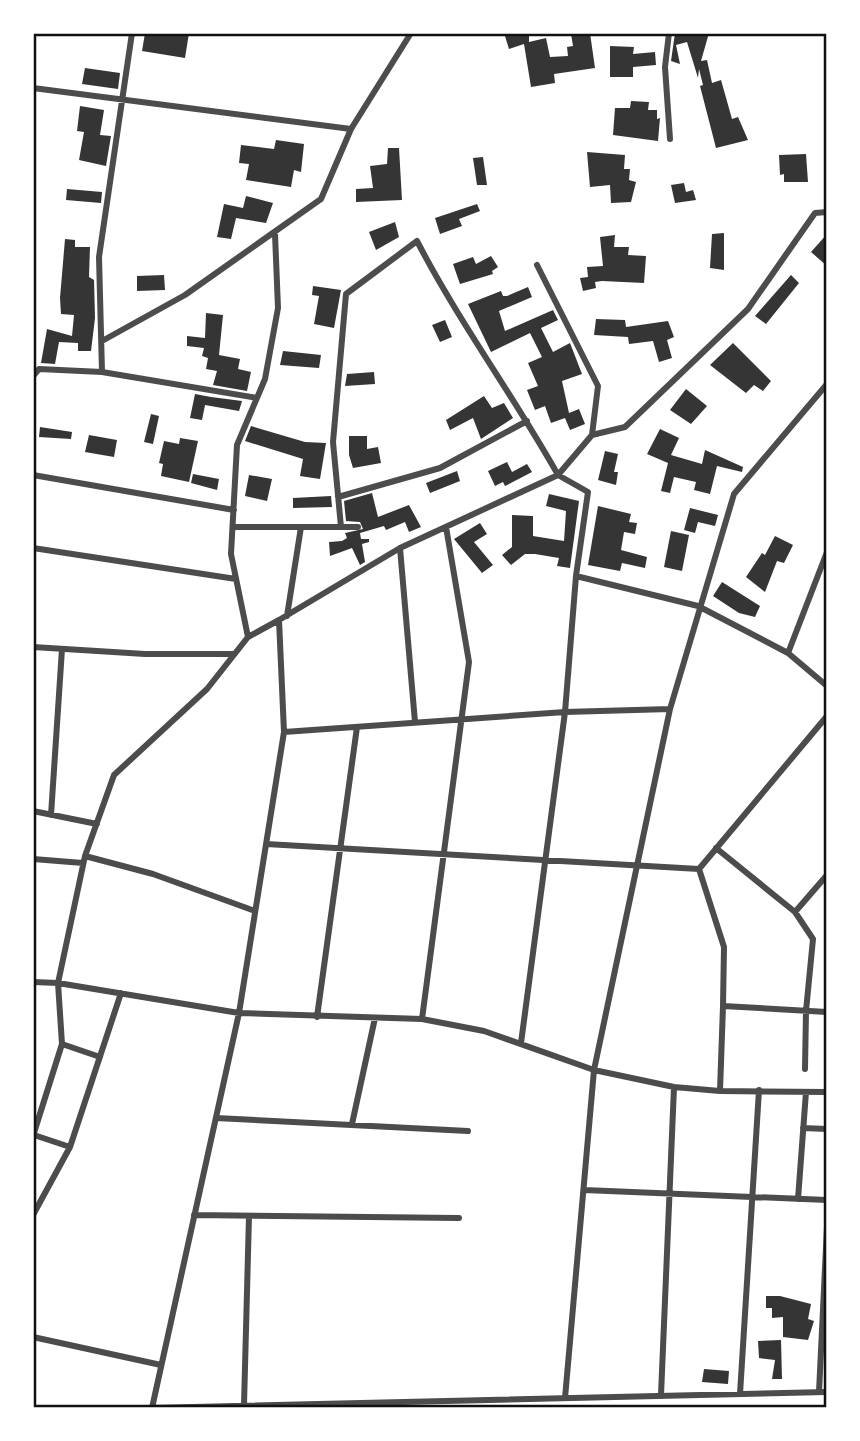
<svg xmlns="http://www.w3.org/2000/svg" width="860" height="1441" viewBox="0 0 860 1441" font-family="Karla,sans-serif">
  <rect width="100%" height="100%" fill="#fff"/>
  <path fill="#353535" d="M145 33H189L185 58 142 51Z
    M504 33H529V42L546 38 550 57 568 56 567 47 573 46 571 34 590 33 595 68 554 74 555 83 531 87 524 44 509 49Z
    M675 33H709L701 61 707 60 712 83 721 80 732 119 738 117 748 140 716 148 700 86 703 85 699 69 698 78 687 42 676 45 680 64 671 61Z
    M610 46 634 47 633 54 655 52 656 65 633 67V77H610Z
    M85 68 120 73 118 89 82 84Z
    M631 101 649 102 648 110H657V119L660 118 658 141 613 135 615 108H630Z
    M80 106 104 110 100 135 111 136 106 166 79 160 84 132 77 131Z
    M276 140 304 144 301 172 294 170 291 187 246 180 249 164 239 163 241 145 274 149Z
    M388 148H399L402 200 356 202V189L373 188 370 166 387 164Z
    M587 152 625 155 624 169H630L629 180 636 182 631 202 611 203 610 185 590 187Z
    M806 154 808 182H784V174L780 175 779 155Z
    M483 157 487 185H477L473 158Z
    M684 183 686 192 693 190 696 200 675 203 671 185Z
    M67 189 102 192 101 203 66 200Z
    M246 196 273 203 266 223 236 218 231 239 217 237 224 204 243 208Z
    M477 204 480 211 459 219 462 226 440 234 435 218Z
    M395 222 399 237 376 250 369 232Z
    M724 233V270L710 268 712 234Z
    M827 234V266L811 252Z
    M615 235 614 247H629L628 255 646 256 644 283 602 281 595 282 596 288 583 291 580 278 588 277 587 267 603 266 600 237Z
    M65 239 75 240V247H90L89 277 94 280 95 318 91 351H78V343L59 342 55 364 41 363 47 329 72 336 74 315 61 314 60 298Z
    M491 256 498 267 492 271 493 274 460 284 453 264 473 257 476 264Z
    M164 275 165 290 137 291V276Z
    M791 275 799 283 766 324 755 316Z
    M313 286 341 290 334 328 314 324 319 296 312 295Z
    M528 287 532 297 499 311 505 331 553 310 558 320 541 328 553 352 570 343 582 374 562 381 569 413 579 409 585 424 570 430 565 418 551 423 545 406 535 410 527 390 538 386 528 363 542 357 530 333 491 352 468 304 501 291 503 296H507Z
    M206 313 223 315 219 355 240 359 238 369 251 372 247 391 213 385 217 371 206 369 208 358 202 356 204 348 187 346V336L205 338Z
    M596 319 625 320 626 327 668 321 674 337 667 340 672 358 659 362 653 341 629 344 628 337 594 335Z
    M445 320 452 337 440 342 432 325Z
    M733 343 771 381 763 391 754 385 746 393 710 365Z
    M283 351 321 355 319 368 280 365Z
    M374 372 375 384 345 386 347 374Z
    M686 389 707 406 691 424 670 410Z
    M195 394 211 397 242 401 239 411 205 405 202 420 190 418Z
    M484 396 492 408 504 403 513 418 481 439 473 418 450 430 446 420Z
    M151 414 159 416 153 444 144 442Z
    M251 426 305 442 326 443 320 479 300 476 303 459 245 441Z
    M40 427 72 432 71 439 39 437Z
    M660 429 679 438 671 455 702 464 705 450 743 467 742 472 717 466 710 494 694 490 696 482 674 477 670 493 661 491 668 463 647 454Z
    M89 435 117 440 114 457 85 452Z
    M349 436H367V449L378 447 381 463 353 468 349 455Z
    M180 438 198 441 189 482 161 476 163 464 159 463 164 441 179 444Z
    M605 451 618 454 614 472H618L616 485 598 480Z
    M507 462 512 472 527 464 532 472 505 486 503 482 495 486 488 471Z
    M457 471 460 481 430 493 426 483Z
    M193 474 219 479 217 490 191 483Z
    M249 475 272 479 267 501 245 496Z
    M372 493 378 517 409 505 421 527 409 532 405 522 386 530 384 526 360 533 361 539H369V542L362 544 365 562 360 565 352 548 330 556 329 542 342 541 347 538 345 533 363 529 360 522 346 521 344 501Z
    M549 494 579 501 570 568 557 566 559 558 535 554H525L511 565 502 555 512 547V515L533 516V536L564 541 566 511 546 506Z
    M331 496 332 507 293 508V498Z
    M598 506 631 514 629 522 637 523 635 534 624 532 621 550 647 557 645 568 622 563 620 571 588 565Z
    M690 508 718 515 715 526 698 522 695 533 684 530Z
    M480 523 487 534 474 542 493 565 482 573 454 539Z
    M671 531 689 535 682 571 664 567Z
    M775 536 793 545 784 563 777 561 765 592 746 577 762 553 765 555Z
    M722 582 760 606 755 617 739 613 713 596Z
    M766 1296H780L811 1304 808 1319 814 1321 808 1340 783 1337V1317L772 1318V1308H766Z
    M781 1340 782 1379H772L775 1360 759 1358 758 1341Z
    M704 1369 729 1371 728 1384 702 1382Z"/>
  <g fill="none" stroke-linecap="round" stroke-linejoin="round">
    <path stroke="#4c4c4c" stroke-width="6" d="M669 33 665 67 670 139
      M33 88 351 129
      M102 341 185 295 321 199 351 129 411 33
      M102 372 99 257 132 33
      M33 376 39 369 102 372 257 398
      M592 435 625 427 748 309 815 213 827 212
      M33 475 234 510
      M338 497 440 468 527 421
      M233 527H358
      M341 527 333 442 346 294 417 241C459 322 513 395 558 475L592 435 598 386 537 265
      M33 548 236 579
      M400 548 415 722
      M576 576 698 606 788 653 827 686
      M287 616 301 527
      M279 620 400 548 558 475 588 492 576 576 565 712 521 1043
      M33 647 145 654H234
      M788 653 827 552
      M284 732 565 712 670 709
      M33 811 97 824
      M51 815 62 649
      M266 844 699 869
      M716 848 795 912 813 939 806 1011 805 1069
      M85 856 114 775 207 689 248 637 231 554 237 445 265 379 278 308 275 234
      M33 859 83 863
      M699 869 724 947 723 1006 827 1012
      M699 869 827 716
      M795 912 827 875
      M33 982 58 983 239 1013 422 1019 484 1031 594 1070 674 1087 720 1091 827 1092
      M317 1017 357 727
      M422 1019 469 662 446 527
      M62 1044 100 1057
      M720 1091 723 1006
      M216 1118 468 1131
      M352 1124 375 1018
      M803 1128 827 1129
      M34 1135 70 1147
      M33 1136 62 1044 58 983 85 856 153 874 255 911
      M584 1190 827 1200
      M798 1199 806 1092
      M33 1215 70 1147 121 993
      M194 1215 459 1218
      M33 1337 161 1365
      M819 1392 827 1227
      M740 1394 759 1090
      M661 1395 674 1087
      M565 1398 594 1070 670 709 734 494 827 384
      M244 1405 249 1216
      M150 1408 827 1392
      M152 1408 239 1013 284 732 279 620 248 637"/>
  </g>
  <rect width="860" height="1441" fill="none" stroke="#ffffff" stroke-width="70"/>
  <rect x="35" y="35" width="790" height="1371" fill="none" stroke="#111" stroke-width="2.5"/>
</svg>
